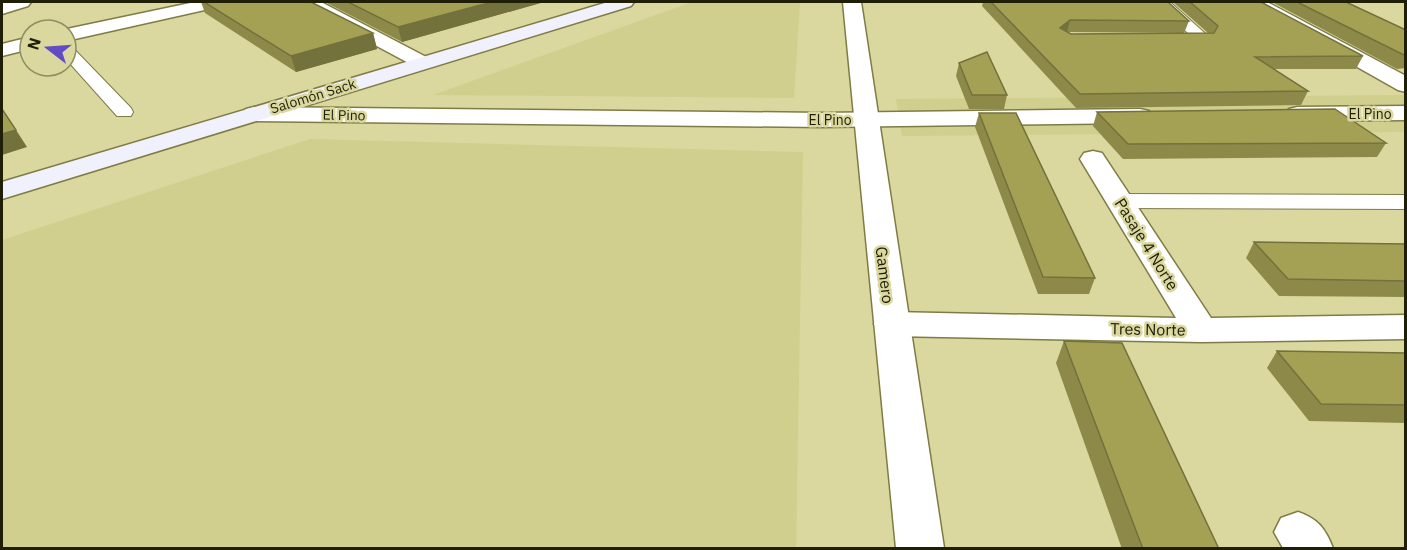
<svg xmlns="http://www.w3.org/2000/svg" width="1407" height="550" viewBox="0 0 1407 550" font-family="'IBM Plex Sans',sans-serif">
  <rect width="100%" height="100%" fill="#dad89e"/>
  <path fill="#d1cf8d" d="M692 2H800L794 98 433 95Z
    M1405 95V132L902 136 896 99Z
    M310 139 803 152 796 548H2V240Z"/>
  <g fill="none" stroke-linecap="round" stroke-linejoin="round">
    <g stroke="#7e7c45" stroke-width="2">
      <path id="service" d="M1155 2H1170L1209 37 1212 40 1209 43H1175L1172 40 1175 37 1190 35Z
        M66 45 72 47 131 108 133 112 131 116H117L66 59Z
        M1120 194 1406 195V209L1120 208 1112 206 1109 201 1112 196Z"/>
    </g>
    <g stroke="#7e7c45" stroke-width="3">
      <path id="minor" d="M6 2H31L28 6 2 14V3Z
        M195 2H227L224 6 218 7 66 41V30H62Z
        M299 2H321L430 59 434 63 430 67 423 69 416 67 302 6Z
        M1246 2H1267L1406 76V92L1398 90 1249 6Z
        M30 37V49L2 56V44Z
        M1406 106V120L1297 121 1289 119 1285 114 1289 109 1297 107Z
        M254 107 822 113 1140 109 1149 111 1152 116 1149 121 1140 123 822 127 254 121 246 119 242 114 246 109Z
        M1093 151 1102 153 1211 318 1406 315V339L1201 342 892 336 879 332 874 324 879 316 892 312 1176 318 1080 159 1084 153Z
        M1298 512C1318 519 1325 528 1333 548H1283L1274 532 1281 518Z"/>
    </g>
    <g stroke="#7e7c45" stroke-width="3">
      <path id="tertiary" d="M843 2H861L944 548H896Z"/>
    </g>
    <g stroke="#7e7c45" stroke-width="3">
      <path id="secondary" d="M608 2H634L631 6 2 199V182Z"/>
    </g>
    <use href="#service" fill="#fff" fill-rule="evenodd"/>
    <use href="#minor" fill="#fff" fill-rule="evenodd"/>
    <use href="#tertiary" fill="#fff" fill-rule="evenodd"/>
    <use href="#secondary" fill="#f1f1fd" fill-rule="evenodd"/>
  </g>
  <path fill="#8d8a49" d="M201 2H311L373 33 377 49 296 72 205 13Z
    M325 2H544L402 42Z
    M983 2H1168L1189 21 1184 33 1067 32 1071 34 1208 33 1173 2H1261L1363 56 1356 69H1274L1308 91 1301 105 1076 108 982 6Z
    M1272 2H1346L1406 30V68L1397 69Z
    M959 63 1007 95 1004 109H969L956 76Z
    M1097 112 1386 143 1377 157 1123 159 1093 126Z
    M979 113 1095 278 1089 294H1038L975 127Z
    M1254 242 1406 244V297L1279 296 1246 258Z
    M1064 341 1219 549H1122L1056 363Z
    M1277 351 1406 353V423L1309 421 1267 368Z"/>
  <path fill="#73713c" d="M492 2H544L402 42 398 27Z
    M1070 20 1067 32 1060 28Z
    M373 33 377 49 296 72 291 56Z
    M16 130 27 147 2 155V134Z"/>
  <path fill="#a4a155" stroke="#73713c" stroke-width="1.5" d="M204 2H311L373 33 291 56Z
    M348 2H492L398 27Z
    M991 2H1168L1189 21 1070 20 1060 28 1071 34 1214 33 1218 26 1190 2H1261L1363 56 1255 57 1308 91 1080 94Z
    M1297 2H1346L1406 30V56Z
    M987 52 1007 95H972L959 63Z
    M2 109 16 130 2 134Z
    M1335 109 1386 143 1128 144 1097 112Z
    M979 113H1016L1095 278 1043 277Z
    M1254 242 1406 244V281L1288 279Z
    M1064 341 1122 343 1219 549H1143Z
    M1277 351 1406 353V405L1321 404Z"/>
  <g text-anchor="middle" stroke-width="5" stroke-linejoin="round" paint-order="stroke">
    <g font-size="14" fill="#1f1e07" stroke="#dad89e">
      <text transform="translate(313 96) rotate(-17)" y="5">Salomón Sack</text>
      <text x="1370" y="119">El Pino</text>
      <text transform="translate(344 115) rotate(1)" y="5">El Pino</text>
      <text x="830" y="125">El Pino</text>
    </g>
    <g font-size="16" fill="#1f1e07" stroke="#dad89e">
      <text transform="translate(1147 244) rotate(58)" y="6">Pasaje 4 Norte</text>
      <text transform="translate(885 275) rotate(83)" y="6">Gamero</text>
      <text transform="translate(1148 329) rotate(1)" y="6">Tres Norte</text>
    </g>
  </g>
  <rect width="1407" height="550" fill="none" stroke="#1f1e07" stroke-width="6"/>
  <g transform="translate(48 48) rotate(287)"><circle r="28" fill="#dad89e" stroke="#8f8e62" stroke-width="1.5"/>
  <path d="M0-4.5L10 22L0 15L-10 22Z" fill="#624bc4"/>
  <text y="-9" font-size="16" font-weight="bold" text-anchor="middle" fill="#1f1e07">N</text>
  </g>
</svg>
